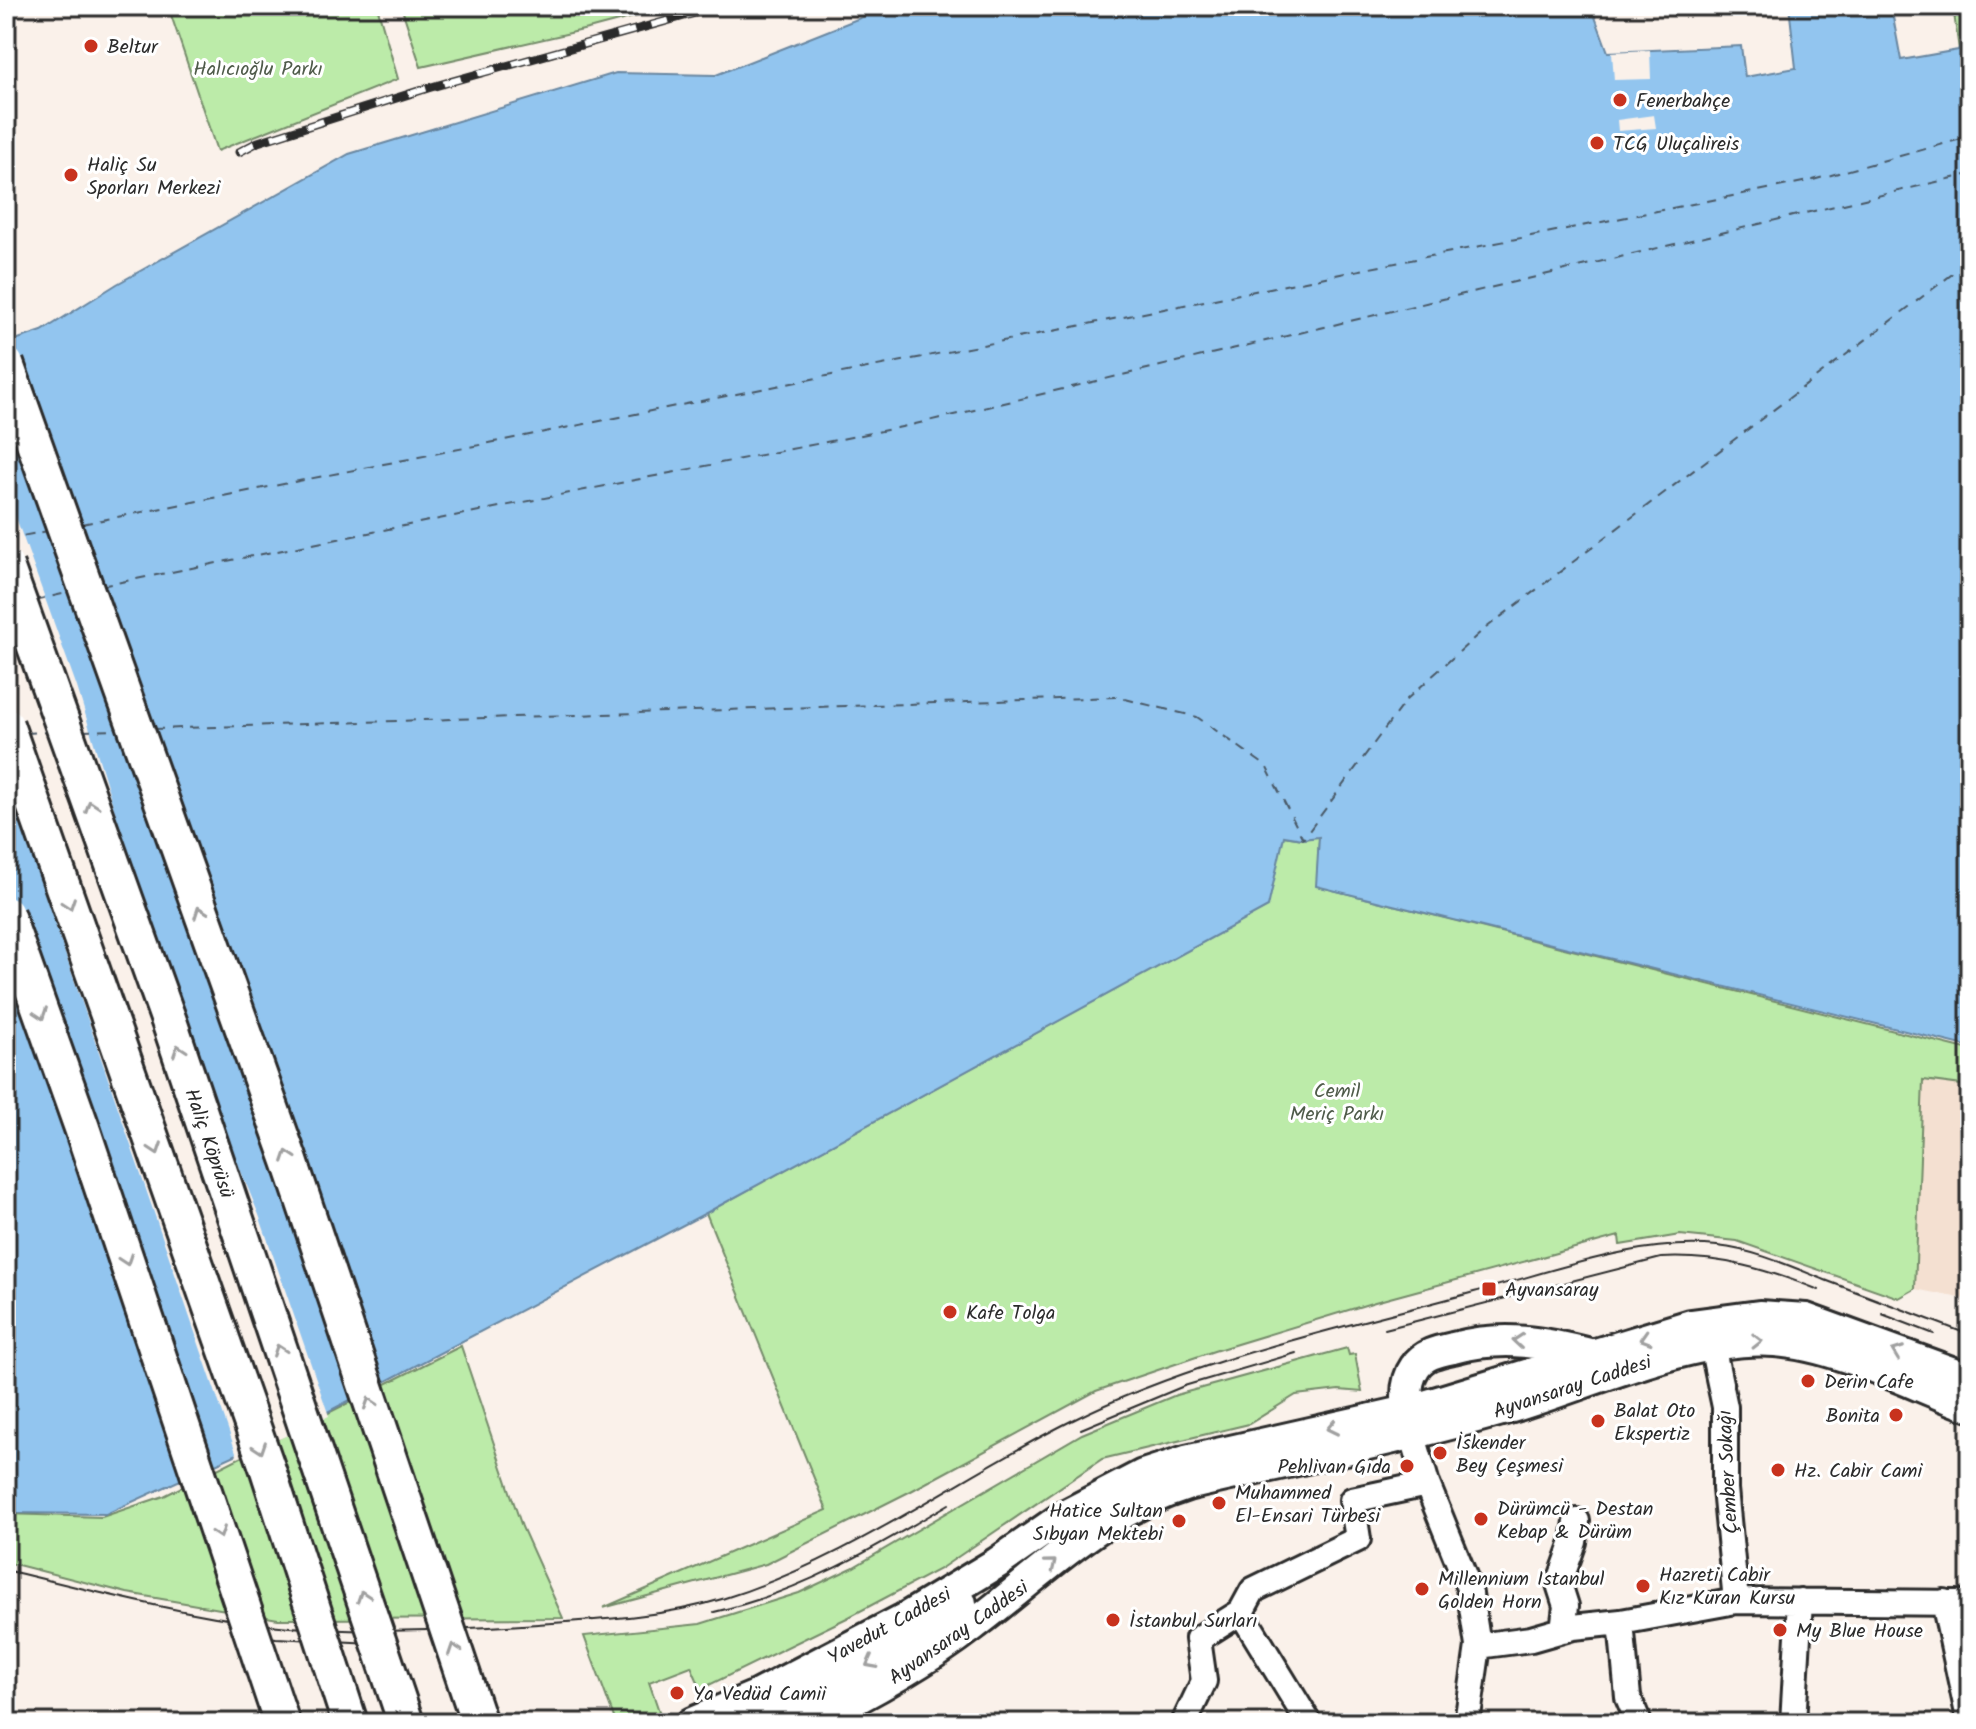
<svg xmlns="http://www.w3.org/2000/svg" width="1976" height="1729" viewBox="0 0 1976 1729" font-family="Kalam,sans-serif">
  <rect width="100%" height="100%" fill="#faf1ea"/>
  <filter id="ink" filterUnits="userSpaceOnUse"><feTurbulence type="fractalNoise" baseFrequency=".0125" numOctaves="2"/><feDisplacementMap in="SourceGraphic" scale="16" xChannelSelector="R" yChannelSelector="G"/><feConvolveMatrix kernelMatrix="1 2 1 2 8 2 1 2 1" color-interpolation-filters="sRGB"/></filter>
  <g filter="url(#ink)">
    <path fill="#f4e0d1" d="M1923 1080 1970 1086V1300L1915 1289Z"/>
    <path fill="#bceba9" stroke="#748b6a" stroke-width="2" d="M168 6H377L398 79 217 151Z
      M401 6H675L592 28 421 67Z
      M1953 6H1970V36L1964 38 1959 50Z
      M1283 836 1303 839 1319 836 1317 886 1970 1050V1086L1923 1080 1915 1289 1899 1298 1737 1241 1680 1235 1620 1245 1619 1236 1375 1302 1214 1351 1096 1391 911 1491 766 1564 603 1608 827 1510 706 1213 1267 907Z
      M461 1346 522 1527 563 1618 278 1619 127 1593 6 1562V1514L102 1517 164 1496Z
      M1347 1348 1349 1355 1355 1354 1362 1392 1339 1390 1296 1395 1249 1424 1102 1459 940 1569 849 1617 701 1689 691 1666 649 1682 660 1714 632 1723H616L584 1636 700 1624 799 1593 852 1568 1082 1434 1176 1395Z"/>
    <path fill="#92c5ef" stroke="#6987a1" stroke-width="2" d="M890 6H1591L1608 52 1741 46 1745 77 1796 68 1789 6H1891L1901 60 1958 50 1964 38 1970 36V1047L1316 886 1319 837 1303 839 1284 836 1268 907 706 1213 316 1418 106 1514 6 1513V343L42 331 117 284 349 154 616 73 716 75Z"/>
    <path fill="#faf1ea" d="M1650 50 1651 79 1614 80 1612 52Z
      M1654 115 1656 128 1618 131 1617 120Z
      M6 490 77 687 178 1019 259 1215 329 1416 238 1458 6 781Z"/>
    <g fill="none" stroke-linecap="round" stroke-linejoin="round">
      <path stroke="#4a5966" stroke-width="2" stroke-dasharray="10 8" stroke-linecap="butt" d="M82 524 1813 180 1965 138 1970 133
        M6 539 48 531
        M101 586 907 426 1970 174
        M35 600 72 592
        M153 729 1117 697 1197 717 1266 766 1303 839 1406 700 1482 631 1959 269 1970 258
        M81 731 119 730
        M25 733 47 732"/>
      <g stroke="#2b2b2b" stroke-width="30">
        <path id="minor" d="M1712 1345 1725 1407V1489L1736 1601
          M1412 1433 1427 1484 1469 1588 1478 1646 1467 1723
          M1944 1602 1970 1723
          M1241 1612 1309 1723
          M1621 1622 1628 1697 1639 1723
          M1563 1630 1566 1606 1559 1584 1574 1542 1577 1521
          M1478 1646 1531 1639 1573 1627 1621 1622 1736 1601 1970 1603
          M1184 1723 1204 1681 1198 1639 1241 1612 1253 1590 1358 1539 1352 1500 1427 1484
          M1793 1723 1800 1601"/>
      </g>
      <g stroke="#2b2b2b" stroke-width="36">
        <path id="major" d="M1411 1427C1407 1408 1403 1384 1415 1367 1423 1354 1439 1351 1453 1348 1503 1335 1544 1342 1593 1355
          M692 1723 756 1696 904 1619 997 1563 1066 1515 1143 1475 1186 1461 1408 1411 1691 1325 1759 1316 1806 1319 1970 1379
          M760 1723 780 1709 917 1637 961 1603
          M808 1723C866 1695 921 1665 972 1626 1044 1572 1098 1513 1187 1485 1293 1460 1401 1439 1505 1409 1587 1385 1690 1335 1775 1341 1837 1345 1911 1384 1970 1406"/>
      </g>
      <use href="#minor" stroke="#fff" stroke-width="24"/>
      <use href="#major" stroke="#fff" stroke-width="30"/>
      <path stroke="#2b2b2b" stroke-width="2" d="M1882 1314 1934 1334
        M1385 1329 1661 1258C1718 1255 1766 1269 1819 1290
        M1081 1429 1184 1386 1296 1353
        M6 1570C93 1591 180 1614 269 1625 359 1635 448 1630 538 1624 598 1620 664 1617 722 1599 851 1559 953 1480 1071 1421 1197 1358 1339 1329 1474 1292 1551 1272 1637 1238 1717 1246 1755 1250 1790 1266 1825 1280 1873 1298 1922 1317 1970 1335
        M714 1612C799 1593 875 1548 949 1504
        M241 1632 276 1638 372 1643"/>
      <g stroke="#2b2b2b" stroke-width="9">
        <path id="rail" d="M239 152 258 142 428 88 720 6"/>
      </g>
      <use href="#rail" stroke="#fff" stroke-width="6" stroke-dasharray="18" stroke-linecap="butt"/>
      <g stroke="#2b2b2b" stroke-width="40" stroke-linecap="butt">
        <path id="highway-bridge" d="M6 364 290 1161 479 1723
          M6 566 170 1024 406 1723
          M6 725 267 1467 350 1723
          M6 914 82 1128 282 1723"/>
      </g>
      <use href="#highway-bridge" stroke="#fff" stroke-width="34"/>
    </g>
    <defs><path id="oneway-chevron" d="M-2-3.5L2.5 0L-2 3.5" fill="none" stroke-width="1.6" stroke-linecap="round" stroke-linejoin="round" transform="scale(2)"/></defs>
    <g stroke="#a0a0a0">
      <use href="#oneway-chevron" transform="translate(91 806) rotate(-109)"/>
      <use href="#oneway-chevron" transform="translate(69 904) rotate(71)"/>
      <use href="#oneway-chevron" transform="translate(200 912) rotate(-110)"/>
      <use href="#oneway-chevron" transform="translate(41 1014) rotate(71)"/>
      <use href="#oneway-chevron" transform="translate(179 1050) rotate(-109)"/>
      <use href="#oneway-chevron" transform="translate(156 1149) rotate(71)"/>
      <use href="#oneway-chevron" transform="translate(288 1156) rotate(-109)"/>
      <use href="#oneway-chevron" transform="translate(126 1260) rotate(71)"/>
      <use href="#oneway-chevron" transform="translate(1645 1338) rotate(163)"/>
      <use href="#oneway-chevron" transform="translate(1518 1341) rotate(-175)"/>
      <use href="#oneway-chevron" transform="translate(1757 1341) rotate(-1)"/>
      <use href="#oneway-chevron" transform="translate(279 1350) rotate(-109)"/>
      <use href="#oneway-chevron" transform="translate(1897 1352) rotate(-159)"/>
      <use href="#oneway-chevron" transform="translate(370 1403) rotate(-108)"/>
      <use href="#oneway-chevron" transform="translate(1332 1428) rotate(168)"/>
      <use href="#oneway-chevron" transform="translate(260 1448) rotate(71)"/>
      <use href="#oneway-chevron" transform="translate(219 1533) rotate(71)"/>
      <use href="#oneway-chevron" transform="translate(1051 1564) rotate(-39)"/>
      <use href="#oneway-chevron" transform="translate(363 1596) rotate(-109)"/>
      <use href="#oneway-chevron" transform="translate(454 1649) rotate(-109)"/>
      <use href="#oneway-chevron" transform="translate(871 1663) rotate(152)"/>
    </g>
  </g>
  <g fill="#c8321e" stroke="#fff" stroke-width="3">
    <circle cx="91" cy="46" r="8"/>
    <circle cx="1620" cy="100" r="8"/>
    <circle cx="1597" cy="143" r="8"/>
    <circle cx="71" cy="175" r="8"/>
    <rect x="1481" y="1281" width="16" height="16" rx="4"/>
    <circle cx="950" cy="1312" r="8"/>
    <circle cx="1808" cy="1381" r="8"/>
    <circle cx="1896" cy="1415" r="8"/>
    <circle cx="1598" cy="1421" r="8"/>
    <circle cx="1440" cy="1453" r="8"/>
    <circle cx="1407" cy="1466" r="8"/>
    <circle cx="1778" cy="1470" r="8"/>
    <circle cx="1219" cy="1503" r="8"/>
    <circle cx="1481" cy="1519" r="8"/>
    <circle cx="1179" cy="1521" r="8"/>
    <circle cx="1643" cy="1586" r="8"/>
    <circle cx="1422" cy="1589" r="8"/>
    <circle cx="1113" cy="1620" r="8"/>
    <circle cx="1780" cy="1630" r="8"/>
    <circle cx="677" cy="1693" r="8"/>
  </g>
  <g text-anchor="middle" stroke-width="6" stroke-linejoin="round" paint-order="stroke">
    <g font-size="20" fill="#2b2b2b" stroke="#fff" text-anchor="start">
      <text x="107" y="53">Beltur</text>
      <text x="1636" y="107">Fenerbahçe</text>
      <text x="1613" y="150">TCG Uluçalireis</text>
      <text x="87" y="171">Haliç Su<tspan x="87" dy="23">Sporları Merkezi</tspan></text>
      <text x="1505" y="1296">Ayvansaray</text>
      <text x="966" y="1319">Kafe Tolga</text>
      <text x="1824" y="1388">Derin Cafe</text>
      <text x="1614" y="1417">Balat Oto<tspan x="1614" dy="23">Ekspertiz</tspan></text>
      <text x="1880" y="1422" text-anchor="end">Bonita</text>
      <text x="1456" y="1449">İskender<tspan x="1456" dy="23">Bey Çeşmesi</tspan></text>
      <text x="1391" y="1473" text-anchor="end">Pehlivan Gıda</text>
      <text x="1794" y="1477">Hz. Cabir Cami</text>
      <text x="1235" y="1499">Muhammed<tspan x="1235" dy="23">El-Ensari Türbesi</tspan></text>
      <text x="1497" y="1515">Dürümcü - Destan<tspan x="1497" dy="23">Kebap &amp; Dürüm</tspan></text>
      <text x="1163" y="1517" text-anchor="end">Hatice Sultan<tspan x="1163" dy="23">Sıbyan Mektebi</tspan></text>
      <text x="1659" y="1581">Hazreti Cabir<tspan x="1659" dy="23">Kız Kuran Kursu</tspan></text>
      <text x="1438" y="1585">Millennium Istanbul<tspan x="1438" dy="23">Golden Horn</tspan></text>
      <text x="1129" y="1627">İstanbul Surları</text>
      <text x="1796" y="1637">My Blue House</text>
      <text x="693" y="1700">Ya Vedüd Camii</text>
    </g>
    <g font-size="20" fill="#4f5b4a" stroke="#fff">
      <text x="258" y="75">Halıcıoğlu Parkı</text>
      <text x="1337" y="1097">Cemil<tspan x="1337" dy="23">Meriç Parkı</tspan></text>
    </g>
    <g font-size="20" fill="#2b2b2b" stroke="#fff">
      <text transform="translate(210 1143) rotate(71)" y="7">Haliç Köprüsü</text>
      <text transform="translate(1572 1386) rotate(-18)" y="7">Ayvansaray Caddesi</text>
      <text transform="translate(1727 1472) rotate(-93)" y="7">Çember Sokağı</text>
      <text transform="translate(889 1625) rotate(-29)" y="7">Yavedut Caddesi</text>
      <text transform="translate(958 1632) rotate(-35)" y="7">Ayvansaray Caddesi</text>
    </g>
  </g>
  <rect width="1976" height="1729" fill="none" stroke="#fff" stroke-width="32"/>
  <rect x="16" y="16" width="1944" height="1697" fill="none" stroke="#2b2b2b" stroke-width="3" filter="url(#ink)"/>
</svg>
